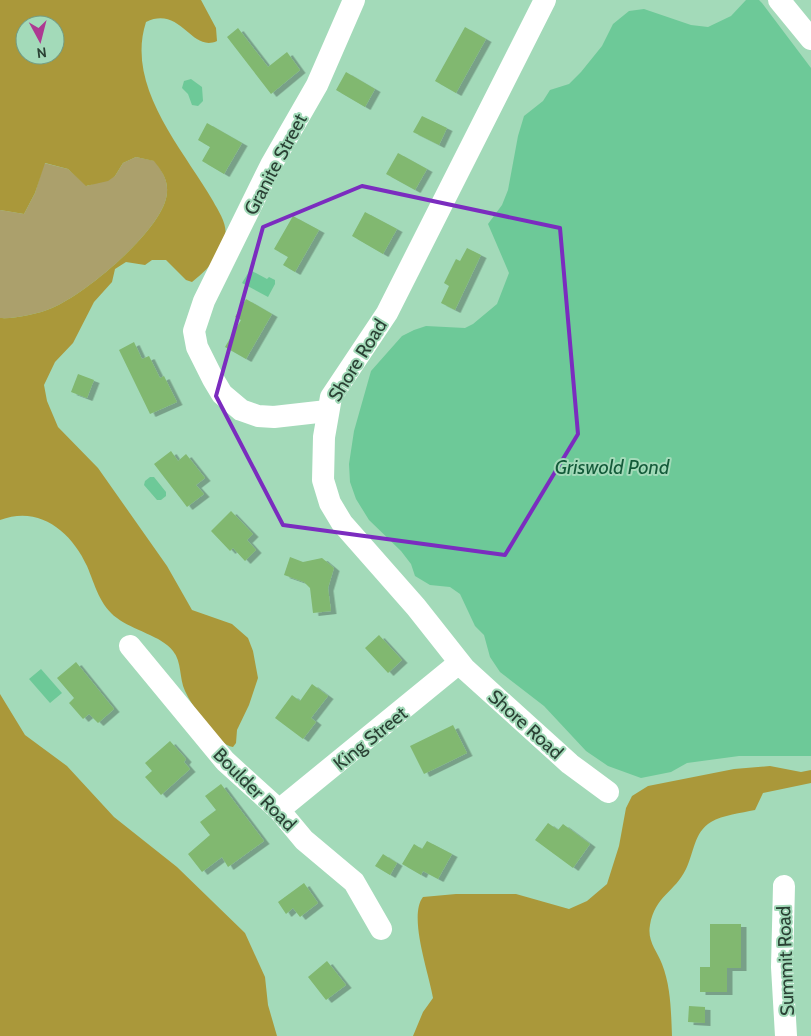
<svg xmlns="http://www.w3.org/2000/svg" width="811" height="1036" viewBox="0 0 811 1036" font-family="Cabin,sans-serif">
  <defs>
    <filter id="shadow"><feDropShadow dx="5.5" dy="3" stdDeviation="0" flood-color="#0004"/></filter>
  </defs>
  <rect width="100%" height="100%" fill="#a3dab9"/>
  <path fill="#aba06c" d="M136 157 155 161C161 170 168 179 167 192 166 228 84 295 52 308 38 314 15 319 0 318V210L24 214 35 193 44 163 68 169 87 186 115 176 123 163Z"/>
  <path fill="#aa983a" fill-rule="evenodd" d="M0 0H201L216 28 217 41C191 53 181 5 146 22 125 87 183 149 213 201 219 212 228 225 225 237 221 256 206 271 192 282L186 280 166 260H152L145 265 126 262 115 269 112 282 94 302 73 343 55 362 44 385 47 401 58 427 98 468 167 566 192 610 232 624 248 638 253 651 258 678 249 705 237 730 236 743 233 747C217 745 192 706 185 691 179 678 182 662 173 651 162 636 132 630 117 618 100 606 95 585 87 566 71 531 39 505 0 520V318C15 319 38 314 52 308 84 295 166 228 167 192 168 179 161 170 154 161L136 157 123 163 115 176 108 181 86 186 68 169 45 163 35 193 24 214 0 210ZM25 25H55V55H25Z
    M0 694 25 735 67 766 114 817 177 867 245 933 265 977 268 1005 277 1036H0Z
    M770 766 801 772 811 770V783L763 793 755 810C741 813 723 815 711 822 694 832 694 853 686 869 675 892 655 896 650 925 647 941 657 951 662 964 671 987 671 1012 672 1036H413L423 1012 433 998C429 973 408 916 423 897L456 894H516L569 909 587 901 607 884 619 846 626 808 632 796 648 786 734 769Z"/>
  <path fill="#6dc998" d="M746 0H759L762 3 811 68V756H739L687 763 671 772 641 778 608 766 586 751 544 706 500 672 490 657 484 635 475 626 460 594 450 587 430 585 415 576 411 564 401 551 369 520 356 499 350 482 349 464 354 431 371 371 402 336 414 330 426 326 465 328 473 324 497 304 509 273 488 224 502 205 508 190 518 136 524 116 543 101 550 90 569 84 581 72 602 46 613 24 629 11 644 9 691 25 708 27 731 16Z
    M191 79 202 87 203 101 198 106 192 105 188 94 182 88 184 81Z
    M250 270 267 279 269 277 275 280V284L268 297 242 283Z
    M150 477H154L166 492V496L161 500H157L144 485 145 481Z
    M41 669 62 693 50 703 29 679Z"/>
  <path fill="#81b870" filter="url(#shadow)" d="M465 27 486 39 456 93 435 81Z
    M238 28 268 67 287 52 300 70 271 94 227 37Z
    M346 72 375 89 365 107 336 90Z
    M422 116 447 128 439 145 413 132Z
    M207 123 242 143 224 174 202 161 210 147 198 140Z
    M398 153 427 169 415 190 386 174Z
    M365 212 397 229 383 254 352 236Z
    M293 216 319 230 295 272 283 265 288 257 274 249Z
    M467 248 481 255 455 310 441 303 449 286 444 283 456 259 460 261Z
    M246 299 272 314 246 359 225 347 241 320 235 317Z
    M134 342 142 359 149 356 160 378 164 376 177 402 150 414 119 350Z
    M78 374 94 380 87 398 71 392Z
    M171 451 178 461 186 454 205 478 196 485 204 494 187 507 154 464Z
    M231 511 253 534 247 540 256 550 245 561 233 548 230 551 211 531Z
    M290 557 303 562 322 558 334 568 328 588 331 611 313 613 310 588 304 582 284 575Z
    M379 635 402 660 388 673 365 648Z
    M76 662 114 709 98 723 89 714 83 719 69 703 74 698 57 678Z
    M312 684 328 696 311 718 316 722 303 739 275 718 292 695 300 701Z
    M453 725 467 753 424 774 410 746Z
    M170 741 186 759 184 762 190 769 161 795 145 777 152 771 145 763Z
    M221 784 264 841 228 867 222 857 202 872 188 854 210 835 200 822 216 810 205 796Z
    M548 823 558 830 563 824 590 844 573 868 535 840Z
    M427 841 452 854 438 879 423 871 421 875 402 864 414 844 422 849Z
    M383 854 397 863 390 875 375 866Z
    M304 883 318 903 300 917 293 908 286 914 278 902Z
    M710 924H741V968H727V992H700V967H710Z
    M327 961 346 985 326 1000 308 977Z
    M689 1006 705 1007V1023L688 1022Z"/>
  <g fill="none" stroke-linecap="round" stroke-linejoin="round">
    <path stroke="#fff" stroke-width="22" d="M545 0 387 313 331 397 324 437 323 480 330 503 342 523 416 607 465 669 570 764 608 792
      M779 0 811 39
      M327 411 274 417 258 416 241 410 222 394 213 379 197 347 194 331 204 301 271 165 317 85 354 0
      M130 646 225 761 279 810 304 840 354 882 381 929
      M279 810 459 663
      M784 886 782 967 786 1036"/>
  </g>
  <path fill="none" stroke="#7b2cbf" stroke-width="4" stroke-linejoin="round" d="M362 186 560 228 578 434 505 555 283 525 216 396 263 227Z"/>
  <g text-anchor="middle" stroke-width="4" stroke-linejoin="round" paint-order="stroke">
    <g font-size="19" fill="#2a4134" stroke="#a3dab9">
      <text transform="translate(275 164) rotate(-62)" y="7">Granite Street</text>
      <text transform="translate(357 360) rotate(-58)" y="7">Shore Road</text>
      <text transform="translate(526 724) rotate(42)" y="7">Shore Road</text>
      <text transform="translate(370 738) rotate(-39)" y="7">King Street</text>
      <text transform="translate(255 789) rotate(45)" y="7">Boulder Road</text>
      <text transform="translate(785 961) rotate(-92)" y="7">Summit Road</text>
    </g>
    <g font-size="20" font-style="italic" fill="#135a39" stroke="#a3dab9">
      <text x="612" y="474">Griswold Pond</text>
    </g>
  </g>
  <g transform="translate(40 40) rotate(173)"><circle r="24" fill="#a3dab9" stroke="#739d84"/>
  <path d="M0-4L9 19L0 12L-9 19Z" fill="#ad3992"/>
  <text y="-8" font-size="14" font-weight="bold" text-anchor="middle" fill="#2a4134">N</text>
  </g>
</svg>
